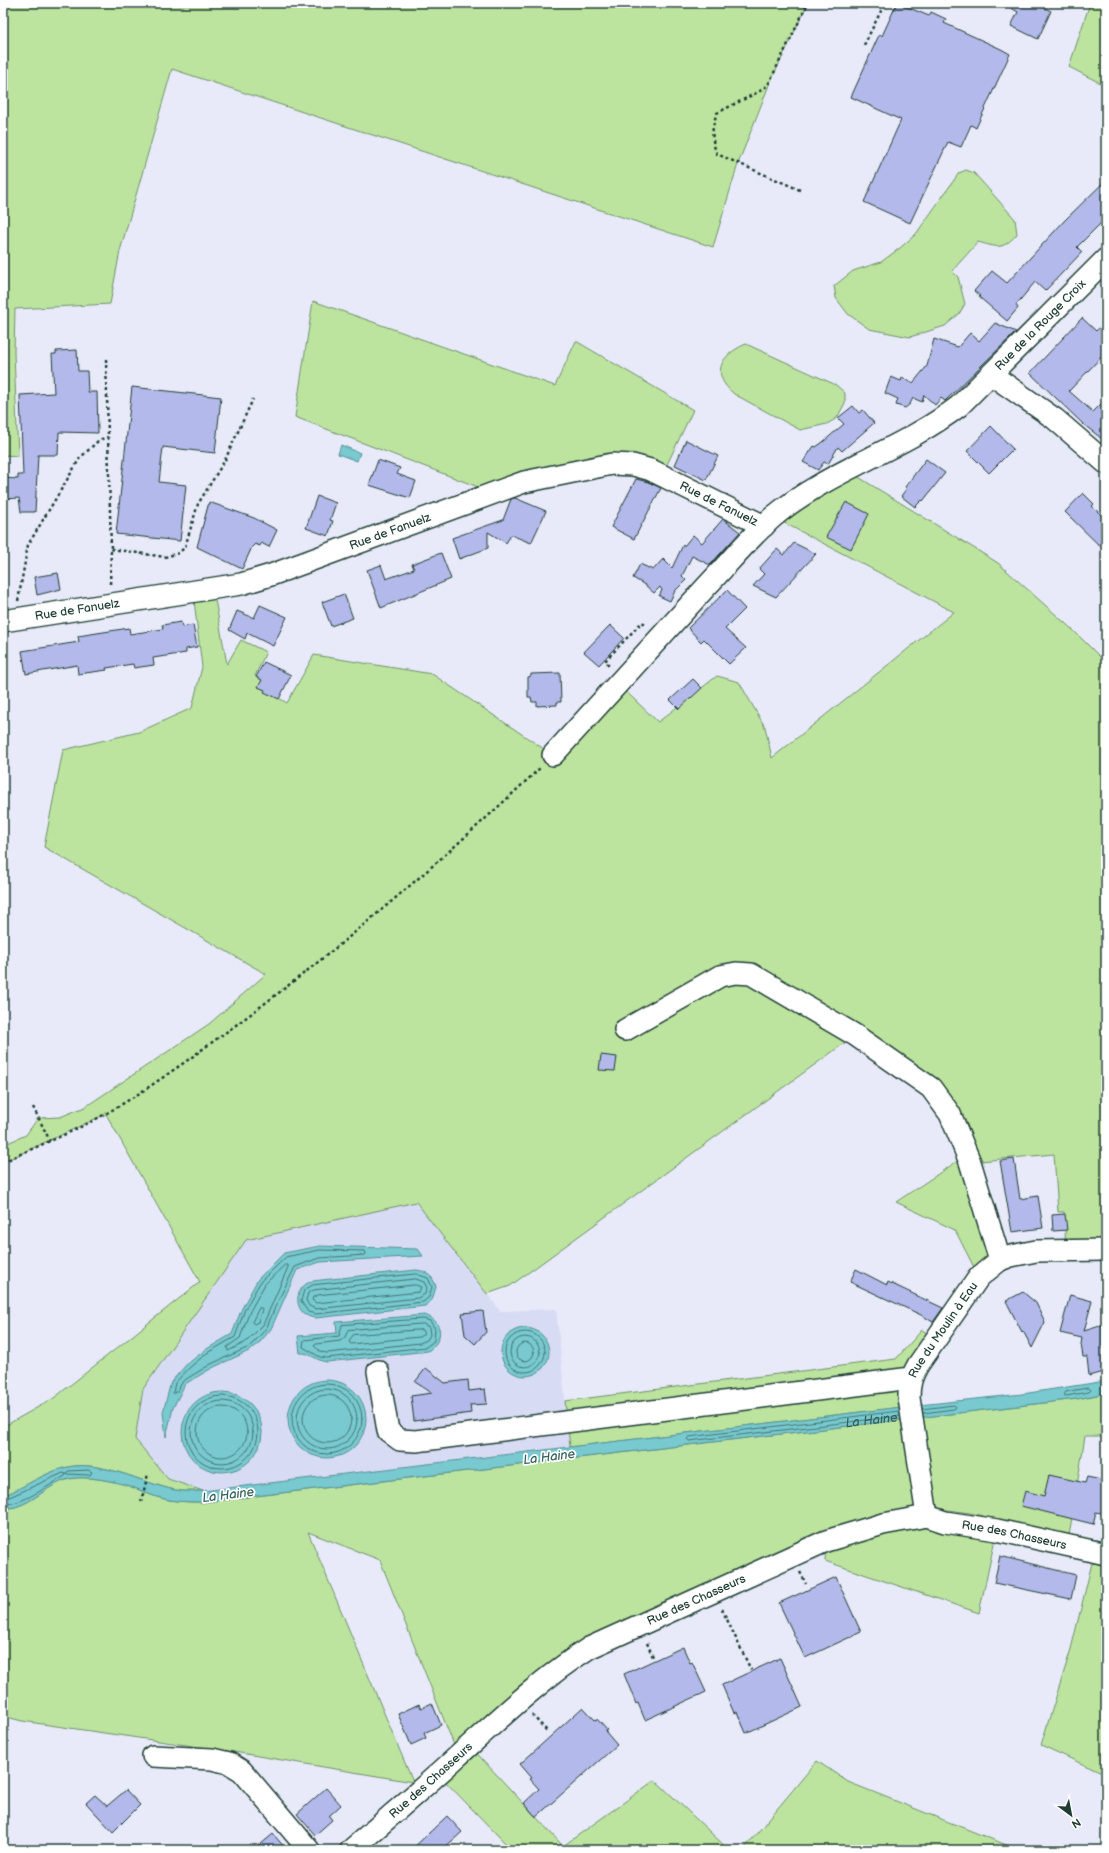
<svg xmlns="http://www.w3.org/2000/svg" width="1109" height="1853" viewBox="0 0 1109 1853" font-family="'Balsamiq Sans',sans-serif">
  <rect width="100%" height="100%" fill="#e8eaf9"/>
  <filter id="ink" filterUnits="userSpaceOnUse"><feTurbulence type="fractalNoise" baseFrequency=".025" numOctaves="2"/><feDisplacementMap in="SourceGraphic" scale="8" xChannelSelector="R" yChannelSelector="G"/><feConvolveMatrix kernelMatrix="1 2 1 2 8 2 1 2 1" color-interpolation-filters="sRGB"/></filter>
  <g filter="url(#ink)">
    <path fill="#d8dbf4" d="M416 1202 500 1311 556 1309 570 1447 203 1491 168 1479 135 1439 143 1389 246 1240Z"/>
    <path fill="#bce49f" stroke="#6e906a" d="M3 3H808L769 85 738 164 713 247 172 69 120 251 110 304 15 309 14 353 18 456 3 455Z
      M1090 3H1106V86L1069 67Z
      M966 170 974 173 1015 219 1017 234C1002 251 997 247 978 242L952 271 958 277 965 304 959 314 945 326 910 337 869 329 848 314 836 298 834 286 853 271 881 262 900 248 916 234 959 173Z
      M313 301 555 386 576 341 693 410 662 475 634 465 494 493 295 417Z
      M746 344 836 385 845 393V403L837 418 827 424 800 430 734 394C710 374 720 355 746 344Z
      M847 470 998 563 1074 631 1106 663V1250L1066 1251 1064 1212H1058L1054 1154 970 1162 1000 1260 979 1277 955 1230 896 1202 959 1160 953 1138 930 1099 850 1039 510 1286 487 1294 416 1202 246 1240 143 1389 135 1439 168 1479 203 1491C194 1491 184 1492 175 1490 142 1483 102 1460 68 1467 49 1470 21 1489 3 1496V1427L54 1398 200 1282 106 1114 3 1162V1145L26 1135 38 1118 60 1117 85 1107 209 1024 266 974 44 847 63 750 139 732 192 708 202 667 193 592 213 589 227 664 241 640 266 652 255 676 267 682 264 689 287 703 314 655 432 674 553 755 618 684 658 722 717 676 739 682 765 727 772 758 954 612 773 517Z
      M922 1330 936 1338 910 1406 570 1447 565 1401 896 1359Z
      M1106 1393V1436H1085L1069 1536 970 1513 948 1510 927 1516 995 1539 979 1613 825 1561 826 1541 589 1648 469 1745 563 1846 655 1780 729 1850H512L438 1774 458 1755 380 1560 308 1532 413 1782 234 1752 22 1721 3 1716V1508C28 1510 45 1485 69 1479 84 1475 114 1481 129 1486 139 1489 147 1494 157 1497 173 1502 189 1502 205 1502L1077 1399Z
      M1092 1563 1106 1565V1662L1100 1660 1106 1675V1775L1041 1745 1071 1649Z
      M817 1761 848 1782 1019 1850H743Z"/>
    <path fill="#78c9d0" stroke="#549192" d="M341 445 360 453 357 461 338 454Z
      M320 1246 418 1249 423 1256 320 1262 297 1270 271 1329 261 1341 251 1350 212 1368 185 1384 173 1408 166 1437 163 1412 171 1382 186 1365 205 1350 232 1334 242 1308 258 1279 284 1253Z
      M416 1270C427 1271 433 1276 436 1287L432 1300 425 1306 316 1318C294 1317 291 1288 312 1281Z
      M425 1315C444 1322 444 1340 428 1351L327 1362C316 1361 310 1352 300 1353L298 1336 337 1333 336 1322Z
      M501 1352a24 24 0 1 1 48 0a24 24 0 1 1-48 0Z
      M288 1419a39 39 0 1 1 78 0a39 39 0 1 1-78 0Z
      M1106 1381V1393L1077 1399 205 1502C189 1502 173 1502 157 1497 147 1494 139 1489 129 1486 114 1481 84 1475 69 1479 45 1485 28 1510 3 1508V1496C21 1489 49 1470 68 1467 102 1460 142 1483 175 1490 184 1492 194 1491 203 1491L910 1406 1022 1394Z
      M182 1432a40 40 0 1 1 80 0a40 40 0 1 1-80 0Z"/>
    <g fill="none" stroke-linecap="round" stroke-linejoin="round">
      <g stroke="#437572" stroke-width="1">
        <path d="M320 1250 365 1251 366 1254 365 1255 319 1258 295 1267 275 1307 267 1327 258 1338 249 1347 211 1364 183 1381 176 1393H173L175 1383 189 1368 207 1353 235 1337 245 1309 261 1281 286 1257Z"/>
        <path d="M285 1265H288V1267L263 1325 246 1342 228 1351 227 1347 240 1338 250 1311 265 1284Z"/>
        <path d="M416 1274 428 1278 432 1287 429 1297 423 1302 316 1314 308 1312 301 1301 304 1290 313 1285Z"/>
        <path d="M416 1279 424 1282 427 1288 425 1294 418 1298 316 1309 309 1306 306 1300 308 1293 314 1290Z"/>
        <path d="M416 1285 421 1287 419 1292 316 1303 312 1300 313 1297 318 1295Z"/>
        <path d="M261 1308 262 1310 258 1322 254 1324 252 1322 259 1308Z"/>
        <path d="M424 1319 430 1321 435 1329 434 1341 426 1347 327 1358 320 1357 303 1347 304 1340 339 1336 342 1325Z"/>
        <path d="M423 1324 429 1327 430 1335 427 1340 420 1343 327 1353 321 1352 314 1346 316 1344 340 1341 345 1337 348 1330Z"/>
        <path d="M422 1330 424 1334 419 1337 351 1344 349 1342 353 1335Z"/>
        <circle cx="525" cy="1352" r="20"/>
        <circle cx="525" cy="1352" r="15"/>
        <circle cx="525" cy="1352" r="9"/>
        <circle cx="327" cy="1419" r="35"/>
        <path d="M1089 1388 1091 1390 1089 1392 1066 1396 1064 1395 1066 1392Z"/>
        <circle cx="327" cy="1419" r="30"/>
        <circle cx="327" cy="1419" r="24"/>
        <circle cx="222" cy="1432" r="36"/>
        <circle cx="222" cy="1432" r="31"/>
        <circle cx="222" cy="1432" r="25"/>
        <path d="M922 1409 954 1405 956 1407 954 1409 923 1413"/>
        <path id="s1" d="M899 1411 689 1437 687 1439 689 1441 900 1416"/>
        <path d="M3 1500 63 1473 66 1474 68 1471 88 1470 92 1472 90 1475 66 1474 65 1476C47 1486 23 1505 3 1504"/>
      </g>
    </g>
    <path fill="#b3b9ea" stroke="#1f3d34" d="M897 3 929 16 931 12 946 19 944 23 1001 49 1010 54 976 128 971 125 961 147 948 142 910 223 864 202 901 120 851 97 879 35 882 36Z
      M1003 3H1034L1051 11 1038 39 1011 26 1018 12Z
      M1106 180V218L1077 247 1082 252 1045 291 1035 282 1016 305 1018 308 1007 321 979 297 980 296 974 291 992 271 1007 283 1065 220Z
      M1082 318 1096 331 1106 321V352L1069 391 1093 412 1106 399V442L1083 424 1030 373Z
      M995 323 1016 332 945 401 941 398 935 405 924 395 922 402 913 398 910 404 905 408 896 405 898 399 885 393 891 377 901 381 902 378 913 383 927 366 934 339 958 347 970 333 979 341Z
      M77 350 78 371H87L88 392H97L98 433 59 432 58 455H38L35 512H21L19 498 3 499V478L18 479V475H23L20 395 54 393 52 354H56V351Z
      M132 387 221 397 215 453 163 447 159 482 186 485 180 541 116 534Z
      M853 406 859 413 863 410 874 423 842 451 838 447 828 464 824 462 818 470 803 462 814 446 816 447 823 442 844 424 838 418Z
      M991 426 1013 449 989 473 967 451Z
      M686 440 718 456 706 480 675 465Z
      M926 459 945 473 923 501 922 500 915 507 901 496 907 488 905 487Z
      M378 460 400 468 397 474 416 481 410 498 369 485Z
      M636 479 648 482 661 488 634 539 611 527Z
      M1083 493 1094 504 1092 506 1106 520V552L1065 512Z
      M317 496 336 503 330 520 333 521 328 536 306 528Z
      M515 498 546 511 531 543 511 535 506 543 488 532V548L459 559 452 538 503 520 511 499Z
      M209 502 254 518 277 530 269 547 261 543 260 546 255 544 252 547 242 569 197 547Z
      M846 502 869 514 851 549 826 537Z
      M723 519 740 532 710 565 692 556 682 576 686 580 675 591 670 601 659 596 662 590 660 587 654 593 645 585 633 578 640 564 653 570 663 559 672 568 683 545 684 546 693 535 702 543Z
      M794 543 816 554 776 597 753 586 764 574 759 569 777 549 784 555Z
      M441 553 451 579 381 608 367 570 381 565 386 579 414 569 412 564Z
      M58 573 61 589 37 595 34 577Z
      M727 590 745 609 725 629 746 648 729 664 704 639 701 642 688 628Z
      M344 594 353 618 331 626 322 602Z
      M260 605 287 617 273 646 247 633 245 639 229 630 237 611 254 618Z
      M181 622 182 627 193 625 197 647 186 649V653L153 658 154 665 134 668 133 664 106 668 107 670 78 674 77 665 26 674 22 651 79 642 78 636 129 628 130 634 163 629 162 625Z
      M610 625 624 638 599 665 584 652Z
      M264 662 291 675 279 699 264 692 265 690 258 687 262 680 256 677Z
      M560 673 561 702H557V705L537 706V702H532L531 697H528V677L531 676V674Z
      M693 679 702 688 679 709 670 700Z
      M601 1055 617 1057 615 1071 599 1070Z
      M1014 1159 1020 1199 1038 1196 1043 1228 1012 1232 1000 1161Z
      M1065 1214 1067 1230 1053 1231 1052 1215Z
      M856 1269 887 1285 888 1282 943 1308 933 1322 921 1315 850 1282Z
      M1023 1292 1036 1303 1045 1322 1032 1348 1023 1331 1022 1332 1006 1301Z
      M1070 1295 1092 1301 1084 1331 1106 1324V1371L1089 1376 1087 1357H1083L1081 1344 1082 1338 1060 1333Z
      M483 1311 486 1332 475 1344 465 1335 462 1313Z
      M426 1368 445 1383 468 1380 469 1391 485 1389 487 1404 470 1405 471 1413 414 1421 411 1396 432 1393 415 1382Z
      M1049 1475 1085 1483 1087 1477 1106 1481V1514L1096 1512 1093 1524 1021 1506 1025 1491 1044 1496Z
      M1000 1556 1076 1575 1071 1599 994 1583Z
      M836 1577 861 1632 805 1658 779 1603Z
      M683 1647 690 1663 692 1662 706 1692 645 1720 638 1703 636 1704 624 1674Z
      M780 1658 802 1707 746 1733 737 1712 734 1713 722 1685Z
      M432 1703 441 1725 424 1733 426 1738 411 1745 398 1714 419 1704 421 1708Z
      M583 1707 595 1720 597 1719 607 1730 605 1731 617 1745 536 1817 524 1803 539 1789 530 1779 532 1778 520 1764Z
      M326 1788 341 1805 329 1816 332 1820 315 1835 297 1814Z
      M126 1790 140 1805 113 1832 86 1803 95 1795 107 1806Z
      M447 1816 462 1832 442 1850H411Z
      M273 1834 287 1850H254Z"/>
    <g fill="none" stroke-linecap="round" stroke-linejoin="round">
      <g stroke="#1f3d34" stroke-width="24">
        <g id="minor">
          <path d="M992 375 1055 419 1106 463"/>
          <path id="s2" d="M3 621 241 584 271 575 524 482 612 464 633 465 651 470 764 526"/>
          <path id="s3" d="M553 755C604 699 655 643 706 587 728 564 749 538 773 517 829 470 902 450 959 406L1106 259"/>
          <path d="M625 1030 720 976 736 973 751 974 855 1035 931 1088 950 1114 970 1162 1000 1260"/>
          <path d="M378 1371 388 1431 400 1440 416 1441 911 1378"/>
          <path id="s4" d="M927 1516 909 1398C909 1385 911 1377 918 1365L979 1277 1000 1260 1011 1256 1036 1251 1106 1250"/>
          <path d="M153 1756 212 1759 229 1763 242 1771 309 1850"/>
          <path id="s5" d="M351 1850C387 1819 423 1788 458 1756 500 1718 541 1679 589 1648L826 1541 883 1524 927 1516 945 1522 997 1530 1106 1554"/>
        </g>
      </g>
      <path stroke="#1f3d34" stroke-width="2.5" stroke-dasharray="3 3" stroke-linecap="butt" d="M864 45 885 3
        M800 190 717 154C711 140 711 128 717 113L760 91 768 85 808 3
        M106 359 111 549 110 586
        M111 549 165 557 179 553 185 547 198 504 225 460 253 399
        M18 601 28 545 80 458 99 440 108 437
        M609 665 605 661 642 622 647 625
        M33 1107 50 1141
        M3 1162C37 1146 74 1132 107 1113 149 1089 189 1059 229 1030 339 950 441 861 540 768
        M141 1502 148 1474
        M800 1572 806 1584
        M722 1609 751 1670
        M647 1643 653 1657
        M532 1715 548 1732"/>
      <use href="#minor" stroke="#fff" stroke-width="21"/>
    </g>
  </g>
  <g text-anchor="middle" stroke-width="3.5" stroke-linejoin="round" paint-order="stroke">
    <g font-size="12" fill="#1f3d34" stroke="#fff">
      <text dy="4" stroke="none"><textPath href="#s3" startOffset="656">Rue de la Rouge Croix</textPath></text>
      <text dy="4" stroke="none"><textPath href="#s2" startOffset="747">Rue de Fanuelz</textPath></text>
      <text dy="4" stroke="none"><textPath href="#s2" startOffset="399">Rue de Fanuelz</textPath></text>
      <text dy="4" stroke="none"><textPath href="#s2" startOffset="75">Rue de Fanuelz</textPath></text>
      <text dy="4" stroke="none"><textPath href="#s4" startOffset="197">Rue du Moulin à Eau</textPath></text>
      <text dy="4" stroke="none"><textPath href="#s5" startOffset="766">Rue des Chasseurs</textPath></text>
      <text dy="4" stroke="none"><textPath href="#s5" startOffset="430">Rue des Chasseurs</textPath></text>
      <text dy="4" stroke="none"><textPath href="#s5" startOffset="106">Rue des Chasseurs</textPath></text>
    </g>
    <g font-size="13" font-style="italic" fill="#35605b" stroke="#fff">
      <text dy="5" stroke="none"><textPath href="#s1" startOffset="401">La Haine</textPath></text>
      <text transform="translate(549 1456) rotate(-7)" y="5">La Haine</text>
      <text transform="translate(228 1494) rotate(-7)" y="5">La Haine</text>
    </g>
  </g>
  <rect width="1109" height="1853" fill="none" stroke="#fff" stroke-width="16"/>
  <rect x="8" y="8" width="1093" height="1837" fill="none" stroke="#1f3d34" stroke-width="1.5" filter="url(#ink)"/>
  <g transform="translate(1071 1815) rotate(148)" stroke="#ffffff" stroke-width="3" paint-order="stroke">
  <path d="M0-3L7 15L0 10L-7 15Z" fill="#1f3d34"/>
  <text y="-6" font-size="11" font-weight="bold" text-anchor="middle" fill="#1f3d34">N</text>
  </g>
</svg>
